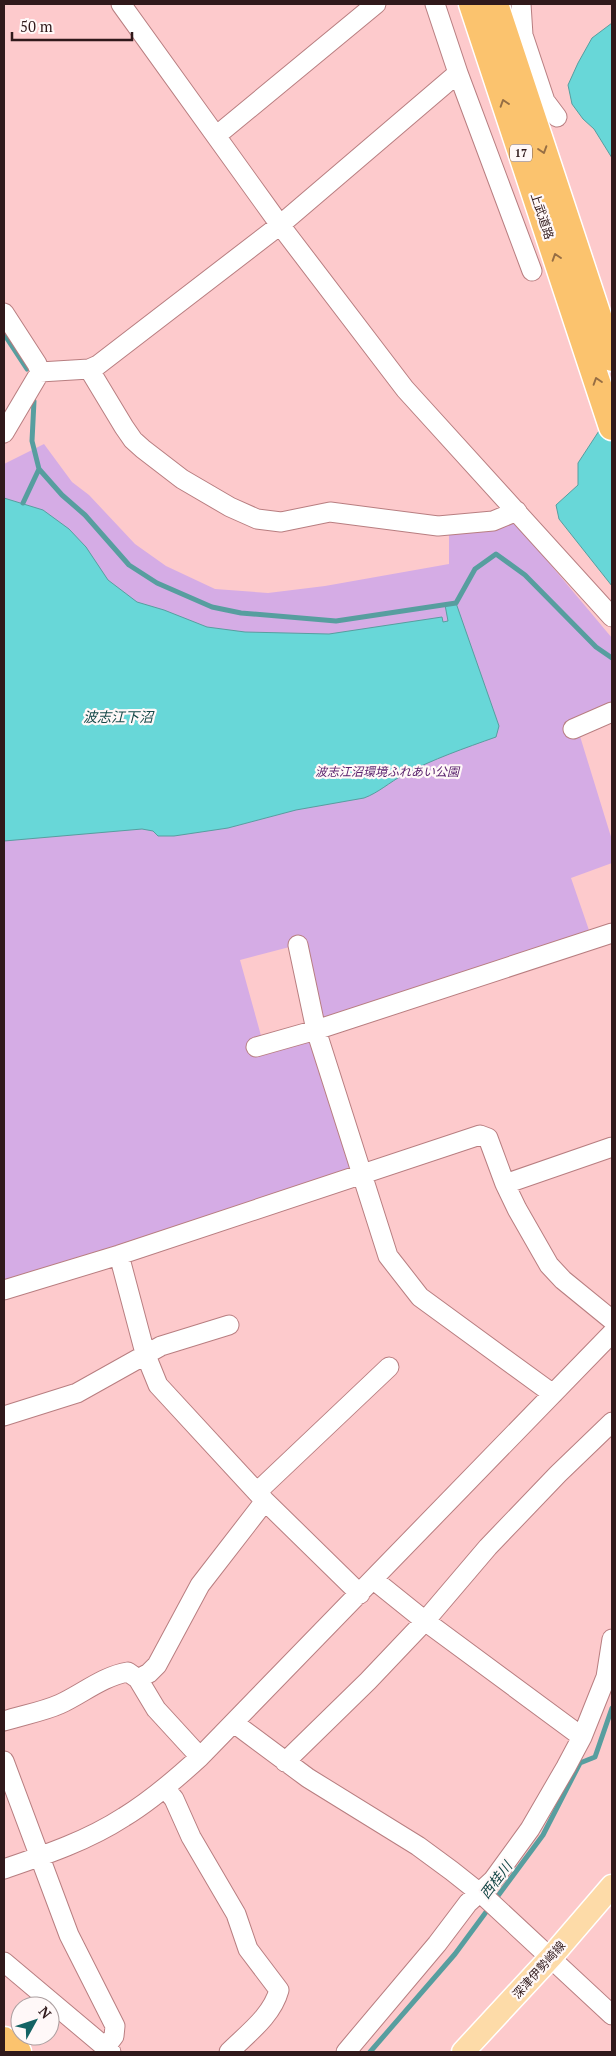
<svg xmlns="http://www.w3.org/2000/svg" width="616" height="2056" viewBox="0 0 616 2056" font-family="'PT Serif','Noto Sans JP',serif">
  <rect width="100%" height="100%" fill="#fdcacc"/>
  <path fill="#d5ace5" d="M44 444 72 482 89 495 135 544 166 566 215 589 268 593 325 586 449 564V530L514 521 612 638V702L592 715 579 733 612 840V863L571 878 591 936 318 1023 301 944 240 960 265 1050 313 1040 354 1166 352 1173 4 1282V464Z"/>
  <path fill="#68d7d8" stroke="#579e9f" d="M612 23V158L594 129 583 119 572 104 568 85 578 63 592 38Z
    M612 411V586L559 519 556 505 578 485V463Z
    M4 498 43 510 69 529 86 547 108 580 137 602 164 610 207 627 245 632 329 634 442 617 443 622 448 621 445 605 456 603 499 726 496 737C465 748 433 759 403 775 390 782 378 793 364 798L296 810 228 828 174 836H158L153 831 142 829 4 841Z"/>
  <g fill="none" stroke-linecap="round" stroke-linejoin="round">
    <path stroke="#579e9f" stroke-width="5" d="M4 334 27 369
      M34 401 32 441 39 469 62 495 85 515 129 565 157 583 212 607 241 613 336 621 456 603 475 569 496 554 525 575 596 647 612 658
      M23 503 39 469
      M370 2052 455 1954 543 1835 580 1763 595 1757 612 1708"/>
    <g stroke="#b87e80" stroke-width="21">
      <path id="minor" d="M121 4 280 225 405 389 612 617
        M521 4 523 35 545 101 557 117
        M458 73 532 271
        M216 136 376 4
        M4 313 37 364 40 372 4 433
        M89 369 124 427 133 440 143 449 182 479 230 507 257 519 281 522 330 512 438 526 493 521 517 511
        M40 372 89 369 98 365 280 225 458 73 435 4
        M573 729 612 712
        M256 1047 316 1030 298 945
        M505 1184 517 1209 549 1265 563 1280 612 1320
        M119 1255 145 1353 158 1385 265 1501 360 1594
        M4 1290 119 1255 480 1135 488 1138 505 1184 612 1147
        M553 1394 420 1297 388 1256 316 1030 612 933
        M4 1416 77 1393 161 1346 229 1325
        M257 1492 389 1367
        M374 1580 425 1621 582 1737
        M138 1679 149 1673 157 1665 200 1585 265 1501
        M4 1721C23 1715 42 1712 60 1704 82 1694 103 1676 128 1672L138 1679 156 1709 200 1757
        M234 1723 308 1778 418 1846 452 1871 486 1898 612 2015
        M4 1761 69 1935 115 2026 114 2036 105 2048
        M285 1762 368 1681 425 1621 488 1547 558 1474 612 1422
        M165 1788 174 1799 191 1837 236 1914 248 1949 279 1990C272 2016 247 2034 229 2052
        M4 1869C45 1855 87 1841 124 1817 152 1800 176 1779 200 1757L612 1333
        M4 1962 111 2052
        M346 2052 437 1944 468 1903 493 1880 530 1829 566 1767 582 1737 606 1677 612 1639"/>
    </g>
    <g stroke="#fff" stroke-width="25">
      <path id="major" d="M463 2052 551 1957 612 1886"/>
    </g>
    <g stroke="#fff" stroke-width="29">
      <path id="highway" d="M472 4 612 427
        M495 4 612 358
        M4 2040 18 2052"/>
    </g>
    <use href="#minor" stroke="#fff" stroke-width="19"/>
    <use href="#major" stroke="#fddba8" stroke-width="22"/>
    <use href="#highway" stroke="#fbc36e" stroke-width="26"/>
  </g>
  <defs><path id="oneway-chevron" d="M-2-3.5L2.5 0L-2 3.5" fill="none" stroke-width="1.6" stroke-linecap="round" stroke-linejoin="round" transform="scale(1.25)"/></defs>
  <g stroke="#966e44">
    <use href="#oneway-chevron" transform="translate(504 103) rotate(-108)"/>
    <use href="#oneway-chevron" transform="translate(543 150) rotate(72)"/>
    <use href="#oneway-chevron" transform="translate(556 257) rotate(-108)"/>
    <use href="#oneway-chevron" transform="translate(597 381) rotate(-108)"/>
  </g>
  <g text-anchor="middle" stroke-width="4.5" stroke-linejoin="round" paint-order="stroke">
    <rect fill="#fff8f8" stroke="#6e5c5d" stroke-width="1" x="510" y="144.5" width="22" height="17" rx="4"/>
    <g font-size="11" font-weight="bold" fill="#30191b">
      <text x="521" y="157">17</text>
    </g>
    <g font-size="12" fill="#30191b" stroke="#fff8f8">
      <text transform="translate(542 216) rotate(72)" y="4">上武道路</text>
      <text transform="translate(539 1970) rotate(-48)" y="4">深津伊勢崎線</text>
    </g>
    <g font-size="12" font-style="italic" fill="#5a226d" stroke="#fff8f8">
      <text x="387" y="776">波志江沼環境ふれあい公園</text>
    </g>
    <g font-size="14" font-style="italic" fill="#154848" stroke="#fff8f8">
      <text x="118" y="722">波志江下沼</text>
      <text transform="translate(496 1880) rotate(-53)" y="5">西桂川</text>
    </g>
  </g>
  <rect width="616" height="2056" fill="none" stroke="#30191b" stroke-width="10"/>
  <g transform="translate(35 2021) rotate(50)"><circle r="24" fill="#fff8f8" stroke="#ac9fa0"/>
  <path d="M0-4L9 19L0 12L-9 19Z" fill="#136364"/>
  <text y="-8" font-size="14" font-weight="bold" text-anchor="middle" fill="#30191b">N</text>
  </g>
  <path d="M12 32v8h120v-8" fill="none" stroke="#30191b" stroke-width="2.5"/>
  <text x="20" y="32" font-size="15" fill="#30191b" stroke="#fff8f8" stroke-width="4" paint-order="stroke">50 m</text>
</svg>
